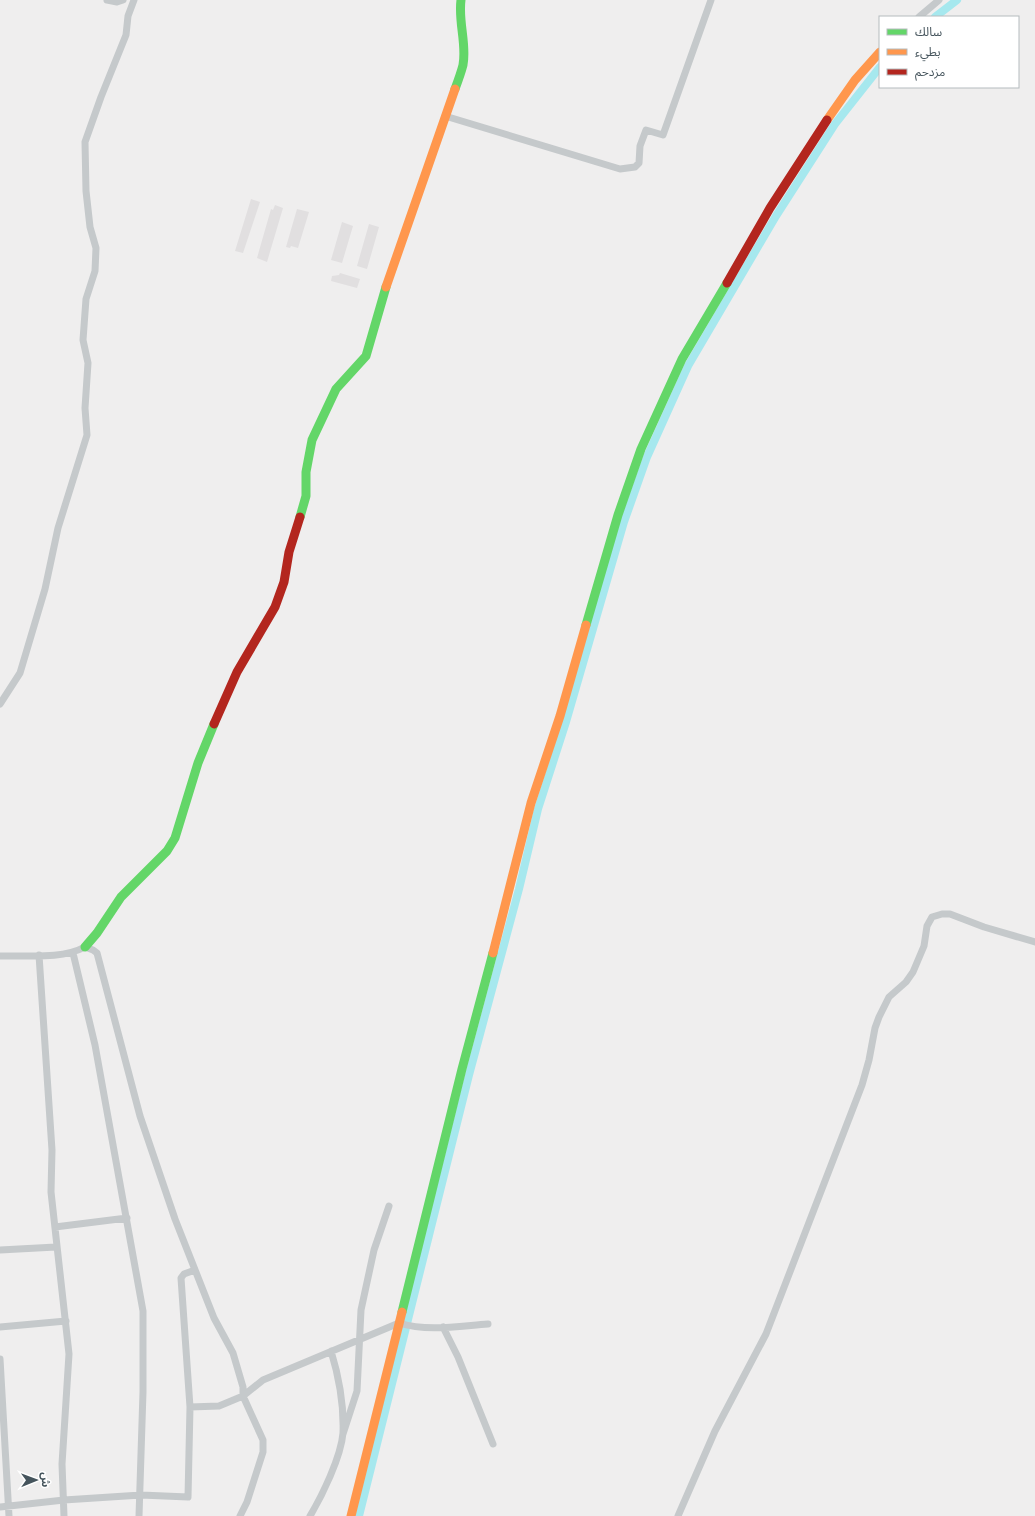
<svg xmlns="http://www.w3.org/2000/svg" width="1035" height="1516" viewBox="0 0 1035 1516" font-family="'Golos Text','Noto Sans Arabic',sans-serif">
  <rect width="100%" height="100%" fill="#efeeee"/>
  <path fill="#e1dfe0" d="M251 199 260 202 243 253 235 251Z
    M275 205 283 208 267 262 257 258 271 209 273 210Z
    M297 209 309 212 298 248 291 246 290 248 286 247Z
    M342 222 353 226 342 263 331 260Z
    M369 224 379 227 367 269 357 266Z
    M340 273 360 279 357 288 331 281 332 276 339 275Z"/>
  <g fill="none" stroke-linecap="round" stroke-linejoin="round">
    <path stroke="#a6e8ee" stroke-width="8" d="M935 17 957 0
      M359 1516 469 1075 519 889 538 809 566 722 624 522 647 457 688 366 776 216 835 124 880 67"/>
    <path stroke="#c5c9cb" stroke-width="7" d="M107 0 117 2 123 0
      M919 17 939 0
      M445 116 620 169 635 167 639 163 640 146 646 130 663 135 711 0
      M0 704 20 673 45 589 58 528 87 435 85 408 88 363 83 340 86 299 95 271 96 248 90 227 86 191 85 142 101 97 126 35 128 16 134 0
      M73 953 95 1045 143 1311V1392L139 1516
      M39 955 52 1150 51 1192 69 1354 62 1464 64 1516
      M0 956C27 955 60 960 85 947L93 950 97 953 140 1116 175 1219 214 1318 233 1353 243 1387V1396L263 1440V1452L247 1502 240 1516
      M55 1227 127 1218
      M0 1250 56 1247
      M0 1327 66 1321
      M443 1327 458 1357 493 1444
      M0 1359 9 1516
      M190 1407 219 1406 243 1396 263 1380 399 1323C427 1332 460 1326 488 1324
      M343 1434 357 1391 361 1310 374 1250 389 1206
      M0 1507 64 1500 141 1495 188 1497 190 1407 181 1278 184 1274 195 1270
      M310 1516C322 1496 341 1457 343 1433 344 1405 339 1377 331 1351
      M678 1516 715 1431 766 1334 862 1085 869 1060 875 1028 879 1017 889 997 906 982 913 972 924 946 927 926 932 917 942 914H950L984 927 1035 942"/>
    <path stroke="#63d668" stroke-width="9" d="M455 89C458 81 461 73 463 65 467 44 458 22 461 0
      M300 517 306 496V472L312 440 336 389 366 356 386 287
      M586 625 618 515 641 449 682 359 727 283
      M85 947 97 933 121 897 167 851 175 838 198 763 214 724
      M402 1312 462 1069 493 953"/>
    <path stroke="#ff974d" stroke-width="9" d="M827 120 855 80 880 52
      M386 287 455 89
      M493 953 531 803 560 716 586 625
      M351 1516 402 1312"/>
    <path stroke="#b3261e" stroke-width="9" d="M727 283 770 208 827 120
      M214 724 237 672 275 607 284 582 289 552 300 517"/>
  </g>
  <rect x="879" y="16" width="140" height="72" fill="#ffffff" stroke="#b5bbbe"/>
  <rect x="887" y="29" width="20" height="6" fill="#63d668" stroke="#b5bbbe"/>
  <text x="915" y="36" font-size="12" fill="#45545c">سالك</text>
  <rect x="887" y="49" width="20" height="6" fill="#ff974d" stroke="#b5bbbe"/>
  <text x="915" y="56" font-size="12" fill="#45545c">بطيء</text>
  <rect x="887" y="69" width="20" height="6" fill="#b3261e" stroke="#b5bbbe"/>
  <text x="915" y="76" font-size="12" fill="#45545c">مزدحم</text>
  <g transform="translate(36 1480) rotate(89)" stroke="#ffffff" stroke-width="3" paint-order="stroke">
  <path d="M0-3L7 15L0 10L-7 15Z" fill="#45545c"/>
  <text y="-6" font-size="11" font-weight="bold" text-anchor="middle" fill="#45545c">ش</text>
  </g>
</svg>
